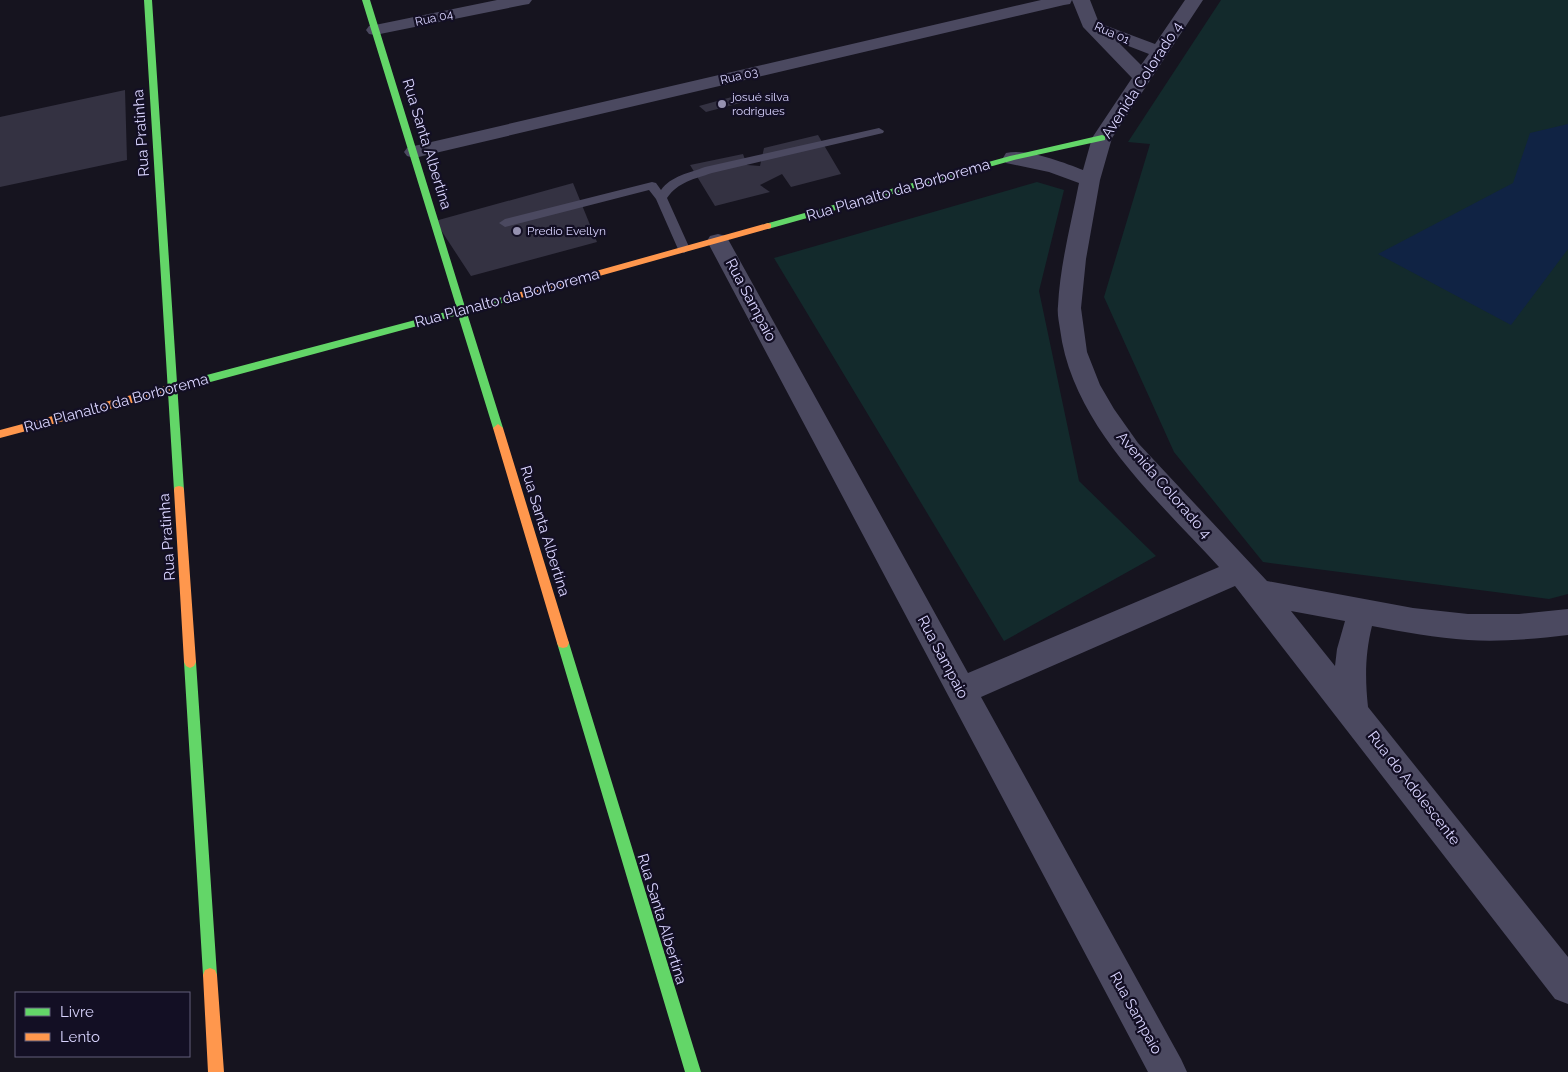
<svg xmlns="http://www.w3.org/2000/svg" width="1568" height="1072" viewBox="0 0 1568 1072" font-family="Raleway,sans-serif">
  <rect width="100%" height="100%" fill="#16141f"/>
  <path fill="#132a2c" d="M1221 0H1568V594L1549 599 1263 562 1174 452 1104 297 1150 144 1128 142Z
    M1037 182 1064 190 1039 291 1079 481 1156 556 1004 641 774 258Z"/>
  <path fill="#102344" d="M1568 124V249L1511 325 1378 254 1513 183 1530 133Z"/>
  <path fill="#343242" d="M125 90 127 160 0 187V117Z
    M739 95 744 102 706 112 699 106Z
    M818 135 841 174 791 187 782 174 760 185 770 192 715 206 690 165 743 154 747 165 760 166 764 148Z
    M573 183 597 242 471 276 435 221Z"/>
  <g fill="none" stroke-linecap="round" stroke-linejoin="round">
    <path fill="#4b4960" fill-rule="evenodd" d="M879 128 884 131 883 133 712 173C694 179 678 182 667 198L690 249 684 253 678 249 656 199 649 190 505 227 499 223 505 219 652 182 656 183 661 190C671 176 689 173 705 167Z"/>
    <path fill="#4b4960" fill-rule="evenodd" d="M497 0H532L529 4 523 5 375 35 369 34 366 30 369 26 375 25Z
      M1041 0H1090L1099 23 1155 44 1185 0H1203L1112 138 1100 180 1086 259 1081 308 1087 352 1100 385 1114 409 1138 443 1267 581 1413 608 1468 614H1519L1568 609V635C1535 639 1501 642 1468 640 1436 638 1404 632 1372 626 1365 654 1365 679 1368 707L1568 957V1004L1555 999 1235 586 981 697 1181 1059 1187 1072H1148L707 241 710 236 718 234 726 236 729 241 968 673 1219 567C1157 499 1072 425 1060 329 1059 322 1057 314 1058 306 1060 265 1071 224 1079 183L1049 172 1006 163 1003 158 1006 153C1026 148 1063 162 1083 170L1092 138 1132 78 1083 27 1072 0 1070 4 1064 5 414 158 407 156 404 152 407 148 414 146ZM1118 42 1149 54 1141 65ZM1291 611 1345 621 1337 649 1335 666Z"/>
    <path fill="#63d668" fill-rule="evenodd" d="M144 0H152L184 490 183 493H175L174 490Z
      M362 0H370L465 307 510 295 515 298 513 300 467 313 503 428 498 432 493 428 458 315 203 384 198 380 203 376 457 309Z
      M1102 135 1105 136V140L1014 160 768 229 764 226 765 224 1010 156Z
      M563 638 567 639 569 643 701 1072H685L557 643 559 639Z
      M190 656 194 658 196 662 217 975 215 980 210 982 205 980 203 975 184 662 186 658Z"/>
    <path fill="#ff974d" fill-rule="evenodd" d="M768 223 771 224V228L510 301 505 298 510 295Z
      M203 376 208 380 207 383 0 438V430Z
      M498 424 503 428 569 643 567 647 563 648 559 647 557 643 493 428Z
      M179 486 183 487 184 490 196 662 194 666 190 668 186 666 184 662 174 490 175 487Z
      M210 968 215 970 217 975 224 1072H208L203 975 205 970Z"/>
  </g>
  <g fill="#9591b0" stroke="#130f24" stroke-width="2">
    <circle cx="722" cy="104" r="5"/>
    <circle cx="517" cy="231" r="5"/>
  </g>
  <g text-anchor="middle" stroke-width="4.5" stroke-linejoin="round" paint-order="stroke">
    <g font-size="12" fill="#d9d4fe" stroke="#130f24">
      <text transform="translate(434 18) rotate(-12)" y="4">Rua 04</text>
      <text transform="translate(1112 33) rotate(24)" y="4">Rua 01</text>
      <text transform="translate(739 76) rotate(-13)" y="4">Rua 03</text>
    </g>
    <g font-size="12" fill="#d9d4fe" stroke="#130f24" text-anchor="start">
      <text x="732" y="101">josué silva<tspan x="732" dy="14">rodrigues</tspan></text>
      <text x="527" y="235">Predio Evellyn</text>
    </g>
    <g font-size="15" fill="#d9d4fe" stroke="#130f24">
      <text transform="translate(1142 80) rotate(-57)" y="5">Avenida Colorado 4</text>
      <text transform="translate(141 133) rotate(-94)" y="5">Rua Pratinha</text>
      <text transform="translate(427 144) rotate(73)" y="5">Rua Santa Albertina</text>
      <text transform="translate(898 190) rotate(-16)" y="5">Rua Planalto da Borborema</text>
      <text transform="translate(507 298) rotate(-15)" y="5">Rua Planalto da Borborema</text>
      <text transform="translate(751 300) rotate(62)" y="5">Rua Sampaio</text>
      <text transform="translate(116 403) rotate(-15)" y="5">Rua Planalto da Borborema</text>
      <text transform="translate(1164 485) rotate(49)" y="5">Avenida Colorado 4</text>
      <text transform="translate(545 531) rotate(73)" y="5">Rua Santa Albertina</text>
      <text transform="translate(167 537) rotate(-94)" y="5">Rua Pratinha</text>
      <text transform="translate(943 657) rotate(62)" y="5">Rua Sampaio</text>
      <text transform="translate(1414 788) rotate(52)" y="5">Rua do Adolescente</text>
      <text transform="translate(662 919) rotate(73)" y="5">Rua Santa Albertina</text>
      <text transform="translate(1136 1013) rotate(61)" y="5">Rua Sampaio</text>
    </g>
  </g>
  <rect x="15" y="992" width="175" height="65" fill="#130f24" stroke="#625e7b"/>
  <rect x="25" y="1008" width="25" height="8" fill="#63d668" stroke="#625e7b"/>
  <text x="60" y="1017" font-size="15" fill="#d9d4fe">Livre</text>
  <rect x="25" y="1033" width="25" height="8" fill="#ff974d" stroke="#625e7b"/>
  <text x="60" y="1042" font-size="15" fill="#d9d4fe">Lento</text>
</svg>
